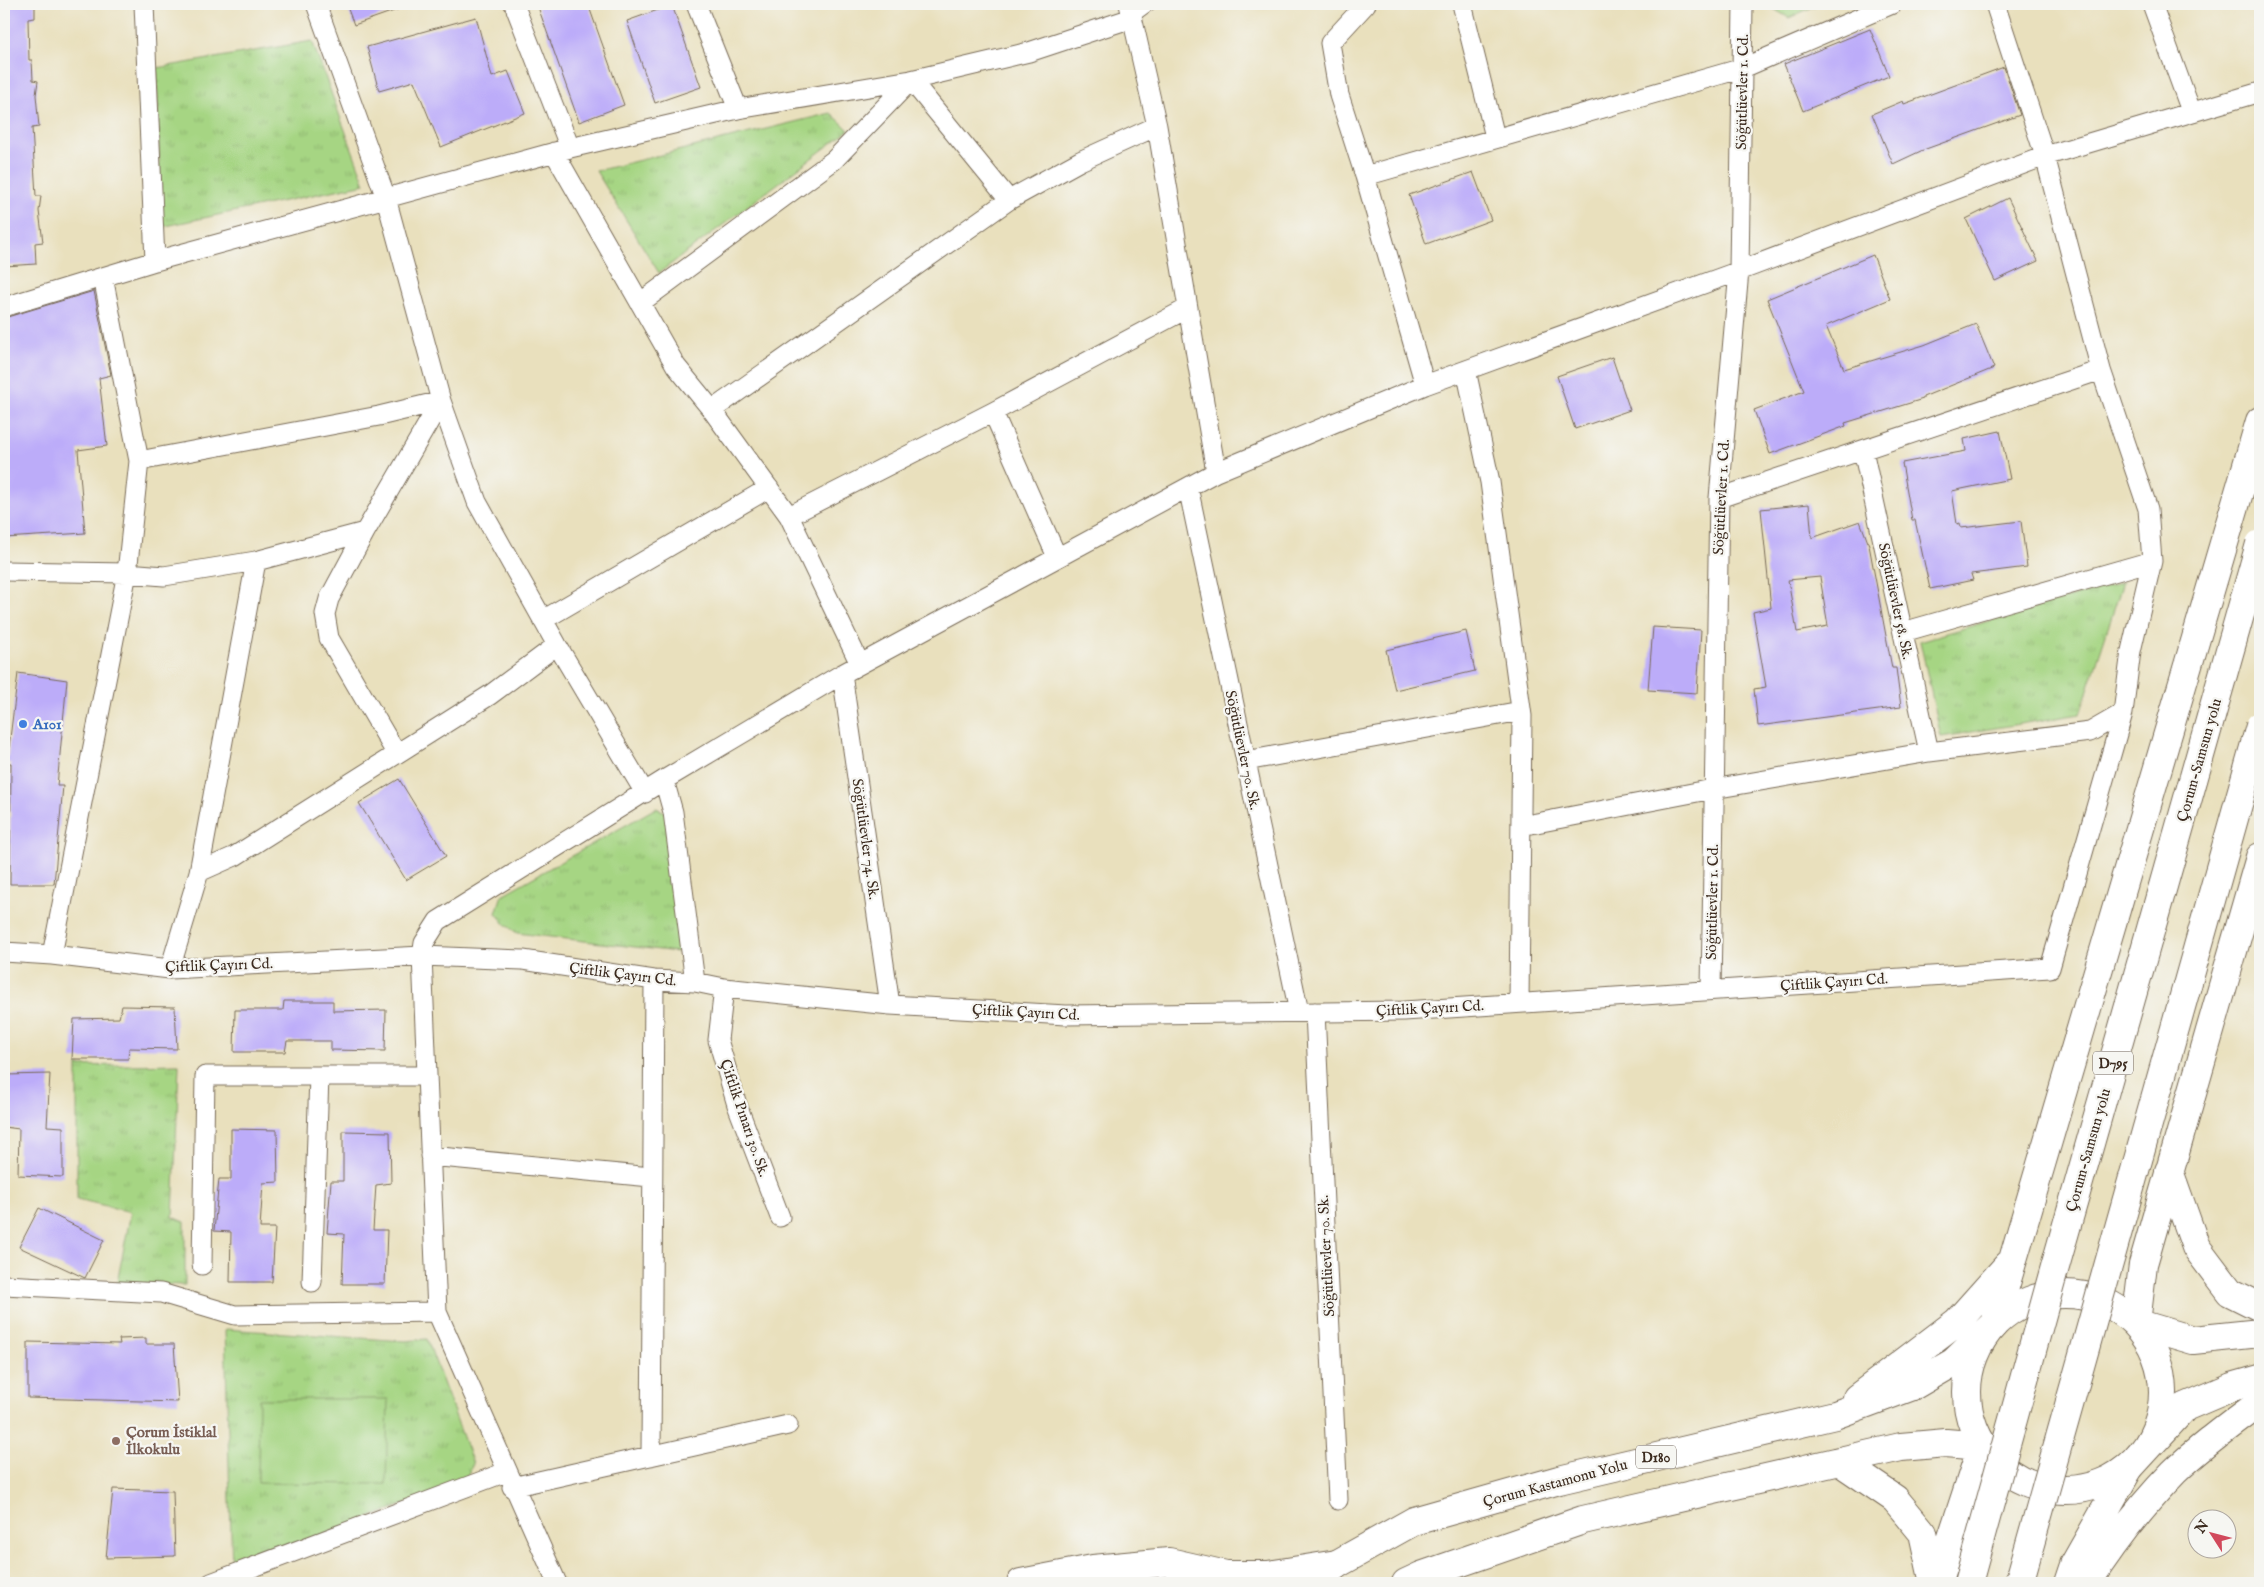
<svg xmlns="http://www.w3.org/2000/svg" width="2264" height="1587" viewBox="0 0 2264 1587" font-family="'IM FELL English',serif">
  <defs>
    <pattern id="park-tufts" width="24" height="20" patternUnits="userSpaceOnUse" patternTransform="scale(1.25)"><rect width="24" height="20" fill="#a6d583"/><path d="M3 7l-1-3M5 7V3M7 7l1-3M15 17l-1-3M17 17v-4M19 17l1-3" fill="none" stroke="#90b771"/></pattern>
  </defs>
  <rect width="100%" height="100%" fill="#f6f6f2"/>
  <filter id="ink" filterUnits="userSpaceOnUse"><feTurbulence type="fractalNoise" baseFrequency=".02" numOctaves="2"/><feDisplacementMap in="SourceGraphic" scale="10" xChannelSelector="R" yChannelSelector="G"/><feConvolveMatrix kernelMatrix="1 2 1 2 8 2 1 2 1" color-interpolation-filters="sRGB"/></filter>
  <filter id="wash" filterUnits="userSpaceOnUse"><feTurbulence type="fractalNoise" baseFrequency=".0096" numOctaves="4" result="noise"/><feDisplacementMap in="SourceGraphic" scale="20" xChannelSelector="R" yChannelSelector="G"/><feGaussianBlur stdDeviation="1.12" result="paint"/><feColorMatrix in="noise" values="0 0 0 0 0 0 0 0 0 0 0 0 0 0 0 0 0 1.4 0 .05"/><feComposite in="paint" operator="in"/></filter>
  <g filter="url(#wash)">
    <rect width="100%" height="100%" fill="#e9e0bd"/>
    <path fill="url(#park-tufts)" stroke="#708050" d="M1769 4H1819L1789 18 1769 6Z
      M312 41 365 184 161 227 157 68Z
      M831 113 849 130 659 273 596 171Z
      M2123 582 2080 714 1941 737 1920 641Z
      M656 808 668 813 686 939 677 952 517 933 506 925 496 913 502 895Z
      M179 1064 173 1217 185 1222V1285L117 1283 131 1212 77 1199V1066Z
      M225 1329 405 1341 427 1339 473 1464 464 1482 232 1569Z"/>
    <path fill="#a6d583" stroke="#708050" d="M259 1399H388L386 1484 258 1483Z"/>
    <g id="blocks">
      <path fill="#bcacf9" fill-rule="evenodd" d="M4 4H35V18L28 19 29 60H32L33 80 38 81 36 95 39 127 32 128 36 196H41L39 211 43 242 35 243 36 264 4 266Z
        M346 4H408V6L354 25Z
        M537 4H588L624 105 579 122Z
        M672 5 701 87 655 103 627 21Z
        M476 17 492 77 508 71 525 113 441 147 414 81 379 91 367 47Z
        M1870 29 1889 76 1803 111 1784 64Z
        M2004 67 2020 115 1923 150 1893 164 1872 114 1903 101 1904 104Z
        M1473 172 1491 220 1426 244 1409 195Z
        M2008 198 2038 261 1995 281 1966 219Z
        M1873 255 1890 299 1826 326 1844 369 1924 345 1976 324 1994 368 1923 397V399L1845 423 1846 426 1770 454 1754 410 1804 391 1767 299Z
        M94 291 111 375 99 378 107 446 78 450 85 533 4 538V318Z
        M1612 357 1630 410 1575 429 1557 376Z
        M2000 431 2010 479 1952 491 1957 524 1960 523 1961 528 2021 521 2027 567 1971 574 1973 580 1930 589 1915 520H1912L1902 463 1966 451 1964 439Z
        M1809 504 1812 538 1860 521 1869 545 1892 668H1896L1901 707 1758 726 1754 689 1766 687 1753 612 1771 608 1761 509ZM1820 577 1828 626 1797 632 1788 580Z
        M1653 627 1701 630 1697 693 1648 690Z
        M1466 631 1475 671 1395 690 1386 650Z
        M18 673 67 680 57 786H63L54 884H10L11 763H7Z
        M399 779 446 856 406 880 359 803Z
        M284 1001H333V1011L386 1010 385 1051 331 1050V1041H287L285 1052H234L235 1010H283Z
        M122 1006 175 1007 177 1049 129 1048 128 1059H72L74 1019 119 1018Z
        M50 1074 47 1126 63 1127V1177L18 1175 19 1129 4 1127 5 1075Z
        M231 1129 277 1130 278 1182 263 1183 260 1228H275L272 1282H230L231 1232 214 1231 219 1179H231Z
        M343 1131 390 1132 391 1183 376 1185 373 1230H387L385 1284H342L344 1234 327 1233 331 1181H343Z
        M39 1208 104 1240 85 1278 19 1247Z
        M146 1338V1344H174L178 1402 28 1398V1342L120 1344 119 1339Z
        M113 1489 173 1491 175 1556 106 1558Z"/>
    </g>
  </g>
  <g filter="url(#ink)">
    <use href="#blocks" fill-opacity="0" stroke="#786a56" stroke-width="1"/>
    <g fill="none" stroke-linecap="round" stroke-linejoin="round">
      <g stroke="#786a56" stroke-width="12">
        <path id="lane" d="M1132 18 1151 4"/>
      </g>
      <g stroke="#786a56" stroke-width="21">
        <path id="street" d="M144 4 155 261
          M316 4 386 198 441 401 477 502 557 645 645 793
          M514 4 570 148
          M696 4 738 109
          M1129 4 1157 126 1216 472
          M1366 4 1330 43 1339 95 1365 176 1425 385
          M1462 4 1495 137
          M2152 4 2191 111
          M911 80 1009 200
          M554 152 676 366 712 410 789 516 860 664
          M1365 176 1743 68 1892 4
          M640 303 834 160 911 80
          M4 307 155 261 570 148 738 109 911 80 1029 52 1132 18
          M1466 370 1490 482 1522 716 1519 1003
          M712 410 1009 200 1080 161 1157 126
          M993 412 1057 557
          M1863 450 1929 752
          M139 461 379 416 441 401
          M1188 487 1299 1012
          M1719 498 2101 370 2045 156 1995 4
          M789 516 993 412 1188 308
          M4 571 127 573 164 576 256 561 365 532
          M543 620 769 488
          M1903 632 2152 561
          M842 674 890 1005
          M396 753 329 638 325 614 329 599 365 532 441 401
          M1246 761 1521 711
          M664 780 673 812 695 982
          M1521 826 1713 789 1929 752 2090 732 2123 713
          M199 872 235 856 490 695 557 645
          M4 952 52 955 170 969 422 956 523 960 654 980 695 982 724 988 890 1005 1066 1015 1404 1011 2050 968 2123 713 2131 651 2152 561 2148 509 2101 370
          M52 955 127 573 139 461 103 277
          M170 969 199 872 256 561
          M724 988 718 1040 737 1105 780 1217
          M1711 990 1719 498 1739 271 1743 4
          M1315 1012 1338 1500
          M430 1156 651 1177
          M202 1265 205 1076H427
          M312 1282 319 1076
          M4 1285 161 1293 235 1315 437 1312
          M651 1456 654 980
          M512 1487 788 1425
          M211 1583 506 1472
          M557 1583 437 1312 422 956 424 943 438 921 664 780 842 674 1216 472 1425 385 1739 271 2045 156 2260 92"/>
      </g>
      <g stroke="#786a56" stroke-width="30">
        <path id="secondary" d="M2136 1323 2193 1340 2260 1333
          M2129 1468 2185 1407 2232 1387 2260 1379
          M1021 1583 1093 1569 1169 1562 1226 1575H1268L1337 1564"/>
      </g>
      <g stroke="#786a56" stroke-width="30">
        <path id="primary" d="M1967 1392a98 98 0 1 1 196 0a98 98 0 1 1-196 0Z"/>
      </g>
      <g stroke="#786a56" stroke-width="30">
        <path id="highway" d="M2169 1171 2196 1247 2230 1292 2260 1307
          M2136 1323 2143 1264 2260 857
          M1857 1398 1957 1322 2008 1265
          M1839 1461 1895 1499 1923 1533 1934 1583
          M1313 1583 1337 1564 1414 1521 1559 1480 1835 1415 1913 1386 1954 1362 1994 1324 2260 421
          M1406 1583 1421 1576 1583 1520 1901 1447 1946 1443 1982 1446 1937 1583
          M2068 1583 2074 1565 2129 1468
          M2087 1583C2112 1544 2141 1506 2174 1472 2200 1447 2231 1424 2260 1403"/>
      </g>
      <use href="#lane" stroke="#fff" stroke-width="10"/>
      <use href="#street" stroke="#fff" stroke-width="19"/>
      <use href="#secondary" stroke="#fff" stroke-width="28"/>
      <use href="#primary" stroke="#fff" stroke-width="28"/>
      <use href="#highway" stroke="#fff" stroke-width="28"/>
      <g stroke="#786a56" stroke-width="30" stroke-linecap="butt">
        <path id="highway-bridge" d="M1968 1583 2053 1274 2260 544
          M2019 1583 2260 726"/>
      </g>
      <use href="#highway-bridge" stroke="#fff" stroke-width="28"/>
    </g>
  </g>
  <circle fill="#3f7fe0" stroke="#f6f6f2" stroke-width="2" cx="23" cy="724" r="5"/>
  <circle fill="#8d6e63" stroke="#f6f6f2" stroke-width="2" cx="116" cy="1441" r="5"/>
  <g text-anchor="middle" stroke-width="4.5" stroke-linejoin="round" paint-order="stroke">
    <g fill="#f6f6f2" stroke="#73675e" stroke-width="1">
      <rect x="2093" y="1051.5" width="40" height="23" rx="4"/>
      <rect x="1636" y="1445.5" width="40" height="23" rx="4"/>
    </g>
    <g font-size="14" font-weight="bold" fill="#3b2a1e">
      <text x="2113" y="1068">D795</text>
      <text x="1656" y="1462">D180</text>
    </g>
    <g font-size="15" fill="#3b2a1e" stroke="#f6f6f2">
      <text transform="translate(1742 92) rotate(-89)" y="5">Söğütlüevler 1. Cd.</text>
      <text transform="translate(1721 497) rotate(-87)" y="5">Söğütlüevler 1. Cd.</text>
      <text transform="translate(1896 601) rotate(78)" y="5">Söğütlüevler 58. Sk.</text>
      <text transform="translate(1243 750) rotate(78)" y="5">Söğütlüevler 70. Sk.</text>
      <text transform="translate(2199 760) rotate(-74)" y="5">Çorum-Samsun yolu</text>
      <text transform="translate(866 839) rotate(82)" y="5">Söğütlüevler 74. Sk.</text>
      <text transform="translate(1712 902) rotate(-89)" y="5">Söğütlüevler 1. Cd.</text>
      <text transform="translate(219 965) rotate(-2)" y="5">Çiftlik Çayırı Cd.</text>
      <text transform="translate(623 974) rotate(7)" y="5">Çiftlik Çayırı Cd.</text>
      <text transform="translate(1834 982) rotate(-4)" y="5">Çiftlik Çayırı Cd.</text>
      <text transform="translate(1430 1008) rotate(-3)" y="5">Çiftlik Çayırı Cd.</text>
      <text transform="translate(1026 1012) rotate(3)" y="5">Çiftlik Çayırı Cd.</text>
      <text transform="translate(745 1118) rotate(71)" y="5">Çiftlik Pınarı 30. Sk.</text>
      <text transform="translate(2088 1150) rotate(-74)" y="5">Çorum-Samsun yolu</text>
      <text transform="translate(1326 1256) rotate(-93)" y="5">Söğütlüevler 70. Sk.</text>
      <text transform="translate(1555 1483) rotate(-15)" y="5">Çorum Kastamonu Yolu</text>
    </g>
    <g font-size="15" font-weight="bold" fill="#366cbe" stroke="#f6f6f2" text-anchor="start">
      <text x="33" y="729">A101</text>
    </g>
    <g font-size="15" font-weight="bold" fill="#785e54" stroke="#f6f6f2" text-anchor="start">
      <text x="126" y="1437">Çorum İstiklal<tspan x="126" dy="17">İlkokulu</tspan></text>
    </g>
  </g>
  <rect width="2264" height="1587" fill="none" stroke="#f6f6f2" stroke-width="20"/>
  <g transform="translate(2212 1534) rotate(306)"><circle r="24" fill="#f6f6f2" stroke="#aba49d"/>
  <path d="M0-4L9 19L0 12L-9 19Z" fill="#d1495b"/>
  <text y="-8" font-size="14" font-weight="bold" text-anchor="middle" fill="#3b2a1e">N</text>
  </g>
</svg>
